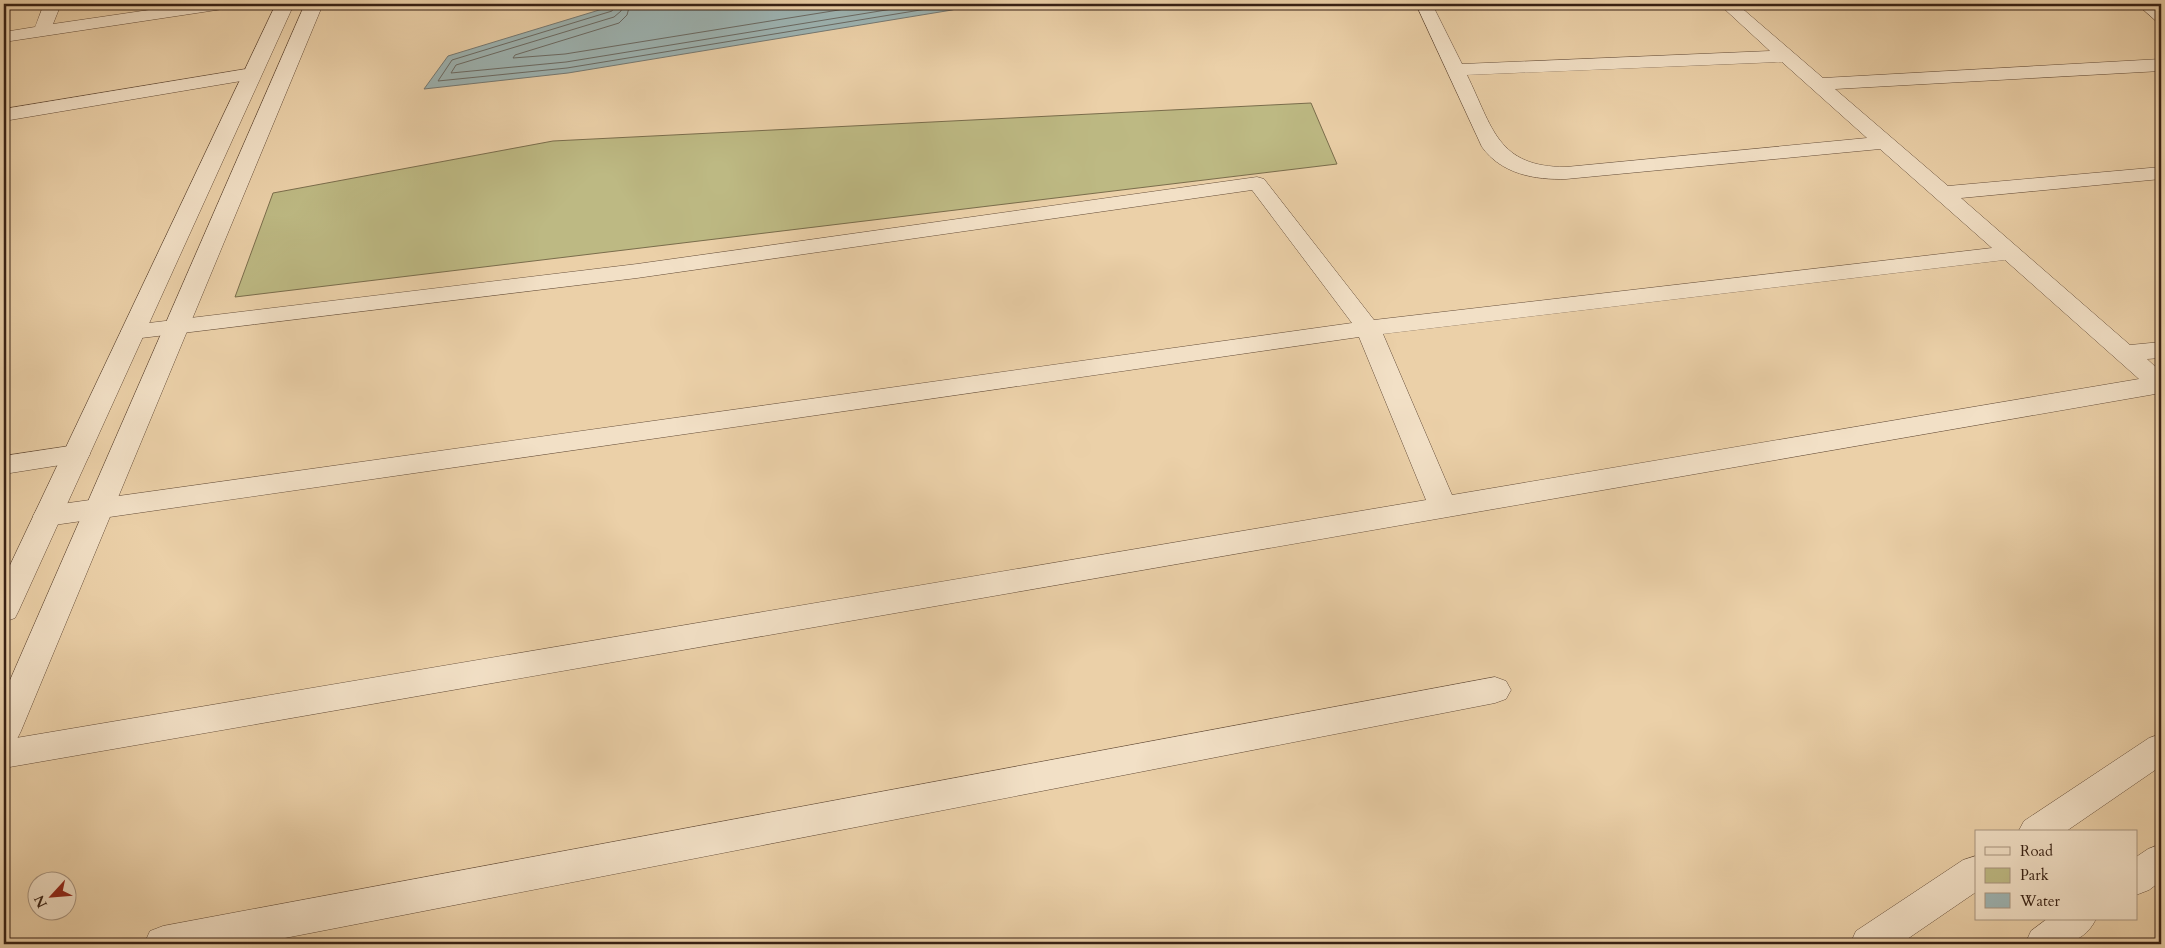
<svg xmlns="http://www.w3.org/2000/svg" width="2165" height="948" viewBox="0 0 2165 948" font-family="Cardo,serif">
  <rect width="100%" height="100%" fill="#ebd0a8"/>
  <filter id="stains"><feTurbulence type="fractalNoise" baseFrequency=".004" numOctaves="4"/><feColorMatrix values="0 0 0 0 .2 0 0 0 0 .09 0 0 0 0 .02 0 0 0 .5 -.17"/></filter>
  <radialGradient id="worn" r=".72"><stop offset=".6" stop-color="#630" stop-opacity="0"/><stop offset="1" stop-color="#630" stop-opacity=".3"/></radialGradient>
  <path fill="#bdb983" stroke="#7a6d4c" d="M1311 103 1337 164 235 297 273 193 553 141Z"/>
  <path fill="#9db4b3" stroke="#757973" d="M619 4H974L952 10 568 73 424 89 448 56Z"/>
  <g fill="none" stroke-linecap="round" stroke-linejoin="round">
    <path stroke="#6a6a64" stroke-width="1" d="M616 4 612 11 452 60 438 81 567 68 957 4
      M623 4 621 11 614 17 456 65 451 73 566 62 923 4
      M630 4 627 15 619 23 515 55 513 58 565 54 876 4"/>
    <g stroke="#654d39" stroke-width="1">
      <path id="minor" d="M44 4H61L53 24 190 4H232L229 8 223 9 4 42V32L35 27Z
        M1416 4H1432L1462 64 1770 51 1719 4H1737L1823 78 2161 59V71L1835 89 1948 186 2161 167V179L1961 198 2130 345 2161 342V358L2147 359 2161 372V393L4 768V740L1426 500 1359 337 47 526 37 523 33 516 37 509 47 506 1352 323 1252 190 637 278 133 339 124 336 121 331 124 326 637 264 1257 177 1264 179 1374 320 1992 248 1880 149 1566 179C1535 180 1501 174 1482 147ZM1782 62 1867 138 1566 167C1497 167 1493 128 1467 75ZM2005 260 2139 379 1452 495 1383 334Z
        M2137 4H2156L2161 8V21L2155 20Z
        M252 68 259 70 261 74 259 78 4 121V109Z
        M76 445 86 447 90 454 86 461 4 474V456Z
        M1495 677 1506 681 1511 690 1506 699 1495 703 254 944H144L150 931 163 926Z"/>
    </g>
    <g stroke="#654d39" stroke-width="1">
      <path id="tertiary" d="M276 4H294L19 610 15 618 4 622V578Z
        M305 4H323L21 731 16 741 4 745V694Z
        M2161 734V766L2065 832H2018L2024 821 2149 738Z
        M2161 844V881L2149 890 2136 895V857L2148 849Z
        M1976 856V892L1900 944H1850L1856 931 1963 860Z
        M2047 919H2096C2082 948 2055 944 2025 944L2031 931Z"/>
    </g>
    <use href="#minor" fill="#f2e0c6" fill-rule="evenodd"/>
    <use href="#tertiary" fill="#f2e0c6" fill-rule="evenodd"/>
  </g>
  <rect width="2165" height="948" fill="none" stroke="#ebd0a8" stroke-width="20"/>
  <rect x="5" y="5" width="2155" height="938" fill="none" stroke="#382114" stroke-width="2.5"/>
  <rect x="10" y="10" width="2145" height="928" fill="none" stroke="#382114"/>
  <rect x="1975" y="830" width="162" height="90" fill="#f2e0c6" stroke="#a8947f"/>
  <rect x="1985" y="847" width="25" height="8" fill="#f2e0c6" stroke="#a8947f"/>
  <text x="2020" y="856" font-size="15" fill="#382114">Road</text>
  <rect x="1985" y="868" width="25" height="15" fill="#bdb983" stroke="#a8947f"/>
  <text x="2020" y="880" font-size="15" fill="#382114">Park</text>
  <rect x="1985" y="893" width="25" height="15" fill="#9db4b3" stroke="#a8947f"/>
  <text x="2020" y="906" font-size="15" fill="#382114">Water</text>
  <g transform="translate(52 896) rotate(244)"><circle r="24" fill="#f2e0c6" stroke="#a8947f"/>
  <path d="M0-4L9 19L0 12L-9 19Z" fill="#8f2418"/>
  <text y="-8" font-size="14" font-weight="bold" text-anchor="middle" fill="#382114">N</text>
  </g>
  <rect width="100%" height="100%" filter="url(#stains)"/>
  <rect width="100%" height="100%" fill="url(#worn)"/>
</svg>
